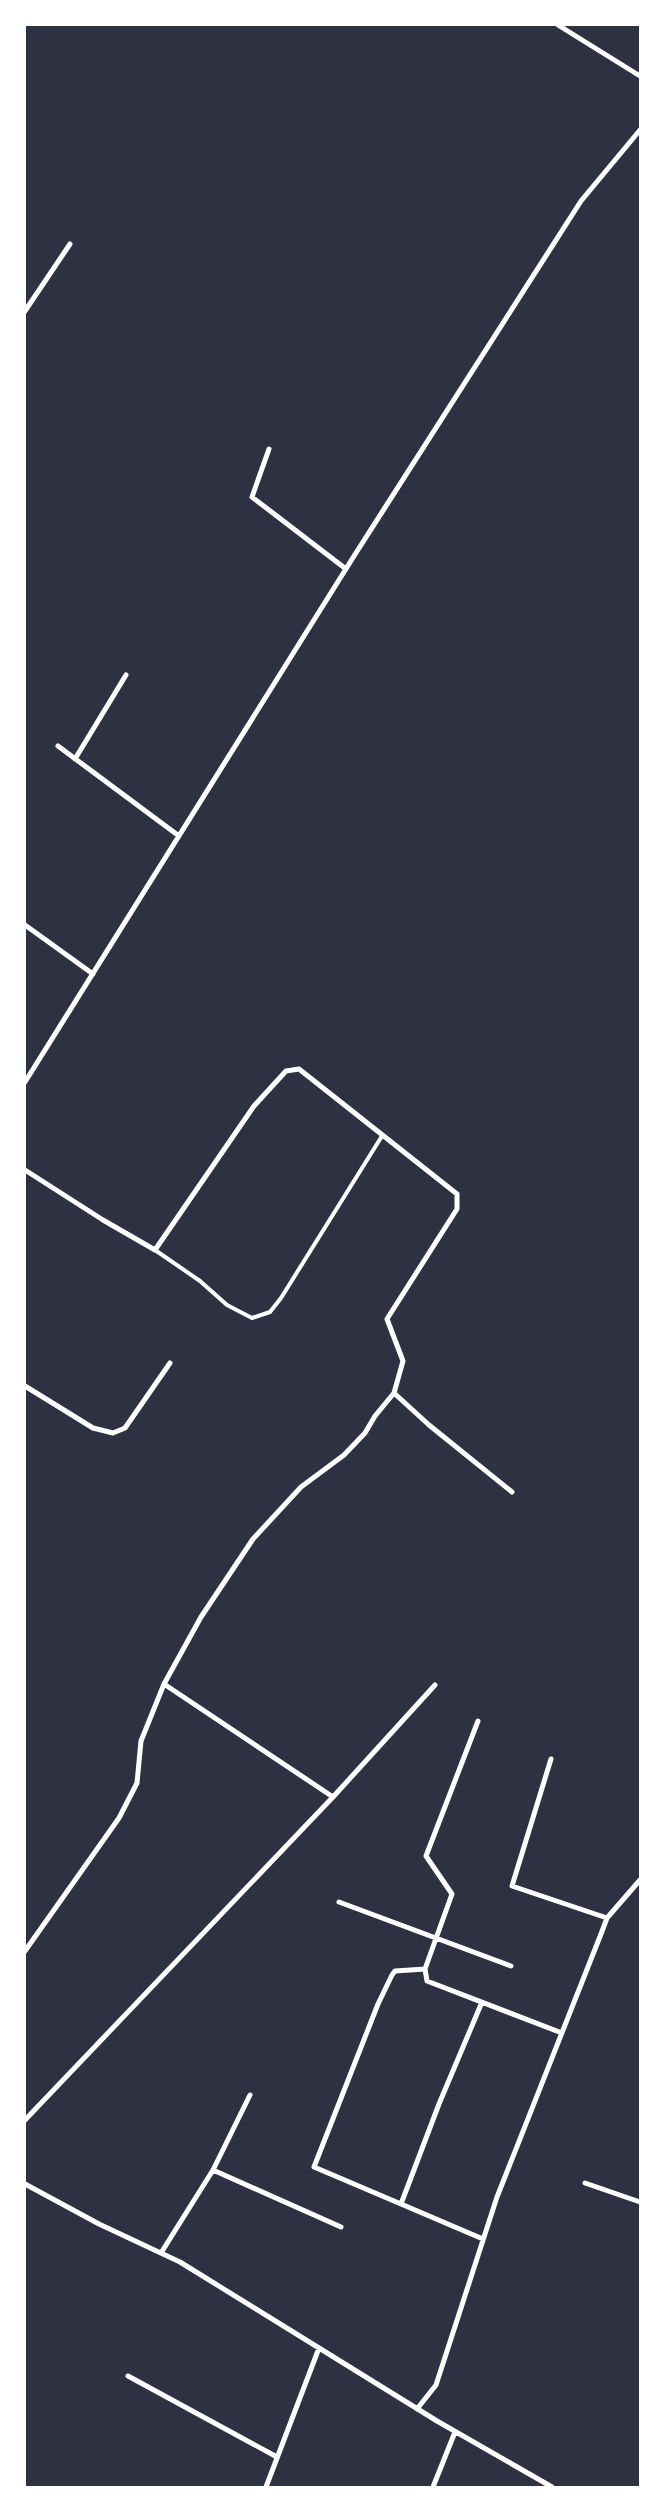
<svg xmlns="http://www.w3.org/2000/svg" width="665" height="2512" viewBox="0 0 665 2512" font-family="Rubik,sans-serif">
  <rect width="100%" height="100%" fill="#2d3142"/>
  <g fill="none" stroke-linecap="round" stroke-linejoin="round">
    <path stroke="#fff" stroke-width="4" d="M155 1250 200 1281 227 1305 252 1318 270 1312 281 1298 382 1136"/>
    <path stroke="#fff" stroke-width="5" d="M558 25 640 76
      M25 311 70 244
      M269 449 252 497 346 569
      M58 746 179 836
      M75 759 126 675
      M25 925 93 974
      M25 1082 354 556 581 201 640 130
      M25 1170 103 1220 155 1250 254 1106 286 1071 299 1069 457 1194V1209L387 1319 403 1361 394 1393 375 1416 365 1433 344 1455 301 1487 253 1539 201 1617 164 1684
      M25 1386 93 1428 113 1433 125 1428 170 1363
      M394 1393 429 1425 512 1492
      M478 1721 426 1856 452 1894 425 1969 427 1981 562 2033
      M551 1759 512 1886 607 1918
      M339 1902 511 1966
      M25 1951 119 1818 137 1783 141 1741 164 1684 333 1797
      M425 1969 395 1971 392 1975 378 2004 314 2167 401 2204 439 2104 482 2002
      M25 2120 333 1797 435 1685
      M213 2170 341 2227
      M585 2183 640 2202
      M25 2184 99 2224 180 2262 437 2421 552 2487
      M401 2204 483 2239
      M161 2253 213 2170 250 2095
      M128 2376 277 2457
      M417 2409 436 2385 497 2197 601 1934 607 1918 640 1880
      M266 2487 319 2348
      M433 2487 455 2432"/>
  </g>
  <rect width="665" height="2512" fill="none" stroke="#ffffff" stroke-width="52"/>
</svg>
